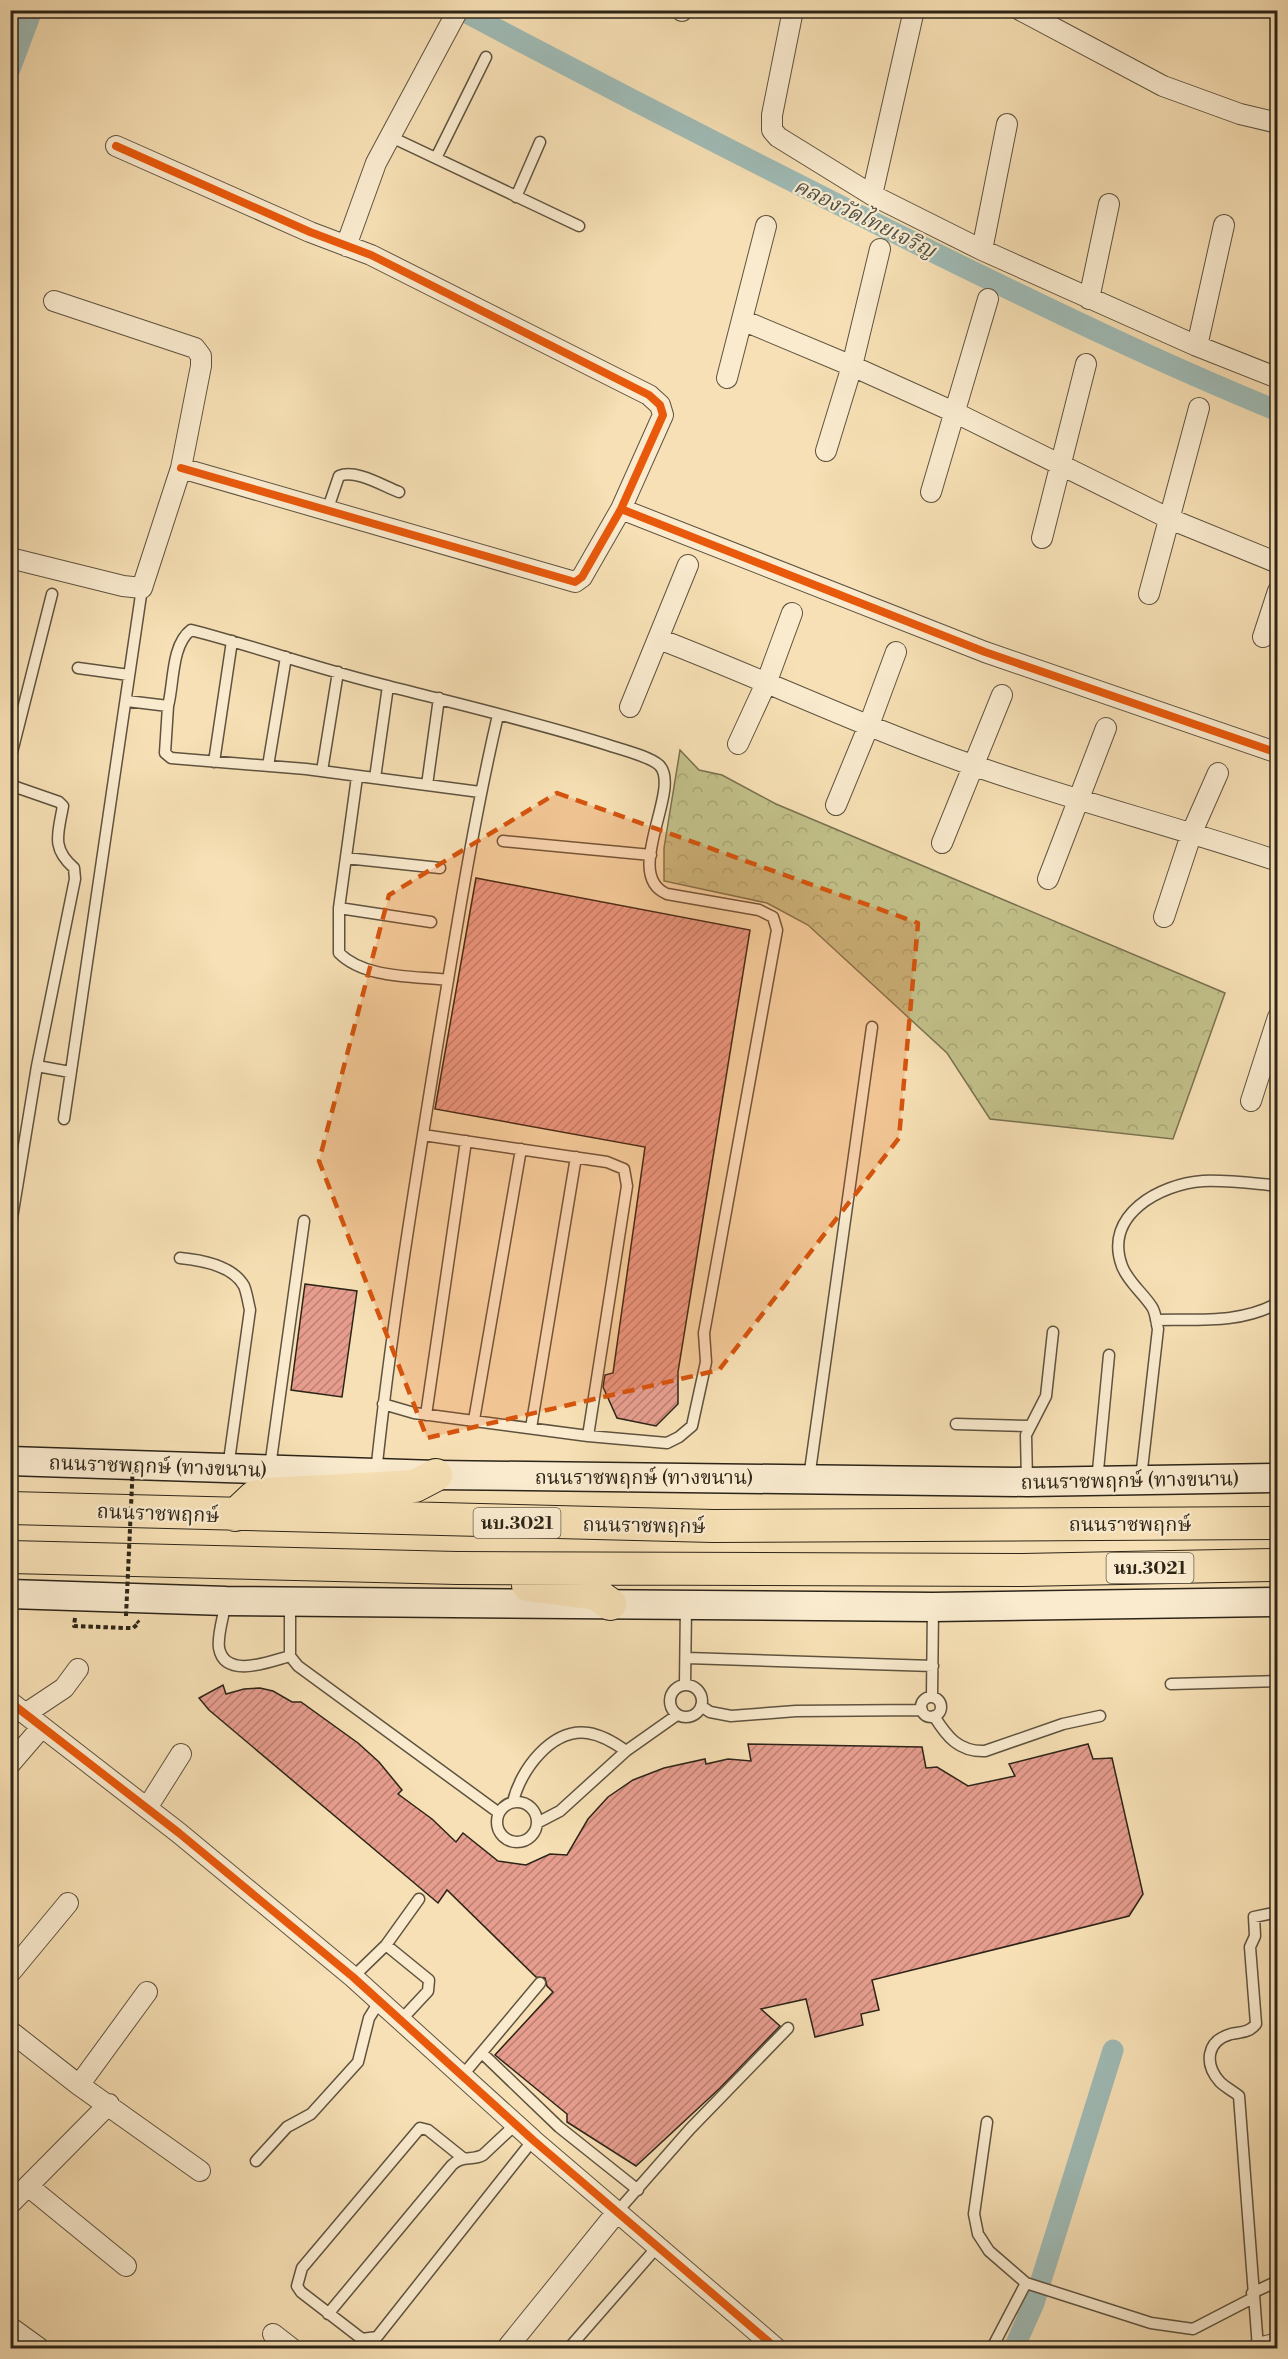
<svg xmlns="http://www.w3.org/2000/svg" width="1288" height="2359" viewBox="0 0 1288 2359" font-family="'Libre Bodoni','Noto Serif Thai',serif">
  <defs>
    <pattern id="forest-crowns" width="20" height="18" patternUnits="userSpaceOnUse" patternTransform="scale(1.5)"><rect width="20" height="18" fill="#c3c18a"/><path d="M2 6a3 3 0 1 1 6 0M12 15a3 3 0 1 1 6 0" fill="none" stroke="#a8a676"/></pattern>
    <pattern id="building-hatch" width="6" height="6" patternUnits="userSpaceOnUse" patternTransform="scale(1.5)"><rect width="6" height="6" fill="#e79d8e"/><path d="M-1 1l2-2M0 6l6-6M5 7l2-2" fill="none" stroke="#bb8073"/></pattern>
  </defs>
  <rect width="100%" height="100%" fill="#f7e0b5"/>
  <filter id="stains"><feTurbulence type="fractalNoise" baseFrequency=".00333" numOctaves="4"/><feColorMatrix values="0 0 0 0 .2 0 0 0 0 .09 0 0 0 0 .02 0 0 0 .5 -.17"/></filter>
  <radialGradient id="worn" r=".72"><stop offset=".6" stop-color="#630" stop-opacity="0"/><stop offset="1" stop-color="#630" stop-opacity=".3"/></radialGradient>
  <path fill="url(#forest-crowns)" stroke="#787251" stroke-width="1.5" d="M680 750 699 770 722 775 776 804 1225 993 1173 1139 990 1119 947 1053 808 925 767 903 664 881V848Z"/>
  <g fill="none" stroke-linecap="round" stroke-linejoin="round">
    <path stroke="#9fbbb6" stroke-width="21" d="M461 10C618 93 774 173 933 252 1047 308 1160 363 1278 411
      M10 69 32 10
      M1014 2348 1034 2303 1113 2050"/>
  </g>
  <path fill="url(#building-hatch)" stroke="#2c2418" stroke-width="1.5" d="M476 878 750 930 678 1372V1404L656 1426 617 1418 603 1387 605 1375 613 1373 645 1147 435 1109Z
    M305 1284 357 1291 342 1397 291 1390Z
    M223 1685 226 1694 244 1689 260 1688 273 1691 292 1702H301L358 1743 379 1762 402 1790 398 1794 432 1819 456 1842 463 1833 498 1861 526 1865 550 1854 567 1855 588 1819 608 1797 633 1780 664 1768 705 1759 706 1764 728 1759 751 1761 748 1744 922 1747 926 1768 937 1767 968 1786 1015 1776 1009 1764 1088 1744 1093 1759 1112 1758 1143 1894 1129 1916 872 1980 879 2010 861 2014 863 2025 815 2037 806 1999 761 2009 780 2026 720 2088 636 2166 567 2122V2114L495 2055 553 1992 547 1986 545 1978 536 1977 447 1890 438 1903 209 1710 199 1698Z"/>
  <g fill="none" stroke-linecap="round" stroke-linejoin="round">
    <g stroke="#5f533f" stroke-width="13">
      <path id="lane" d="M389 136 579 226
        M436 158 486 57
        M516 197 540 142
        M327 511 339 476C356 469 383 486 399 492
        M78 668 129 675
        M127 701 168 706C174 684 171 645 191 630 257 647 322 670 388 686 462 705 535 722 608 745 620 749 649 756 659 765 683 788 621 875 667 894L759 910 773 917 777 930 704 1333 706 1362 692 1426 679 1437 667 1443 588 1436 414 1413 383 1404
        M168 706 165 753 171 758 306 769 480 792
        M10 760 52 594
        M214 762 232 641
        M268 766 286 657
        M322 771 338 672
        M357 777 339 908V953C365 979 414 976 448 980
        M375 778 388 686
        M10 785 59 802 63 806C58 834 51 848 74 868L75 879 37 1066 10 1230
        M427 785 439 698
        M503 841 651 855
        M346 858 440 868
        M339 908 431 922
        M37 1066 70 1072
        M64 1119 142 588
        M423 1135 607 1162 624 1169 627 1186 588 1436
        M180 1258C201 1260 233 1266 244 1286 247 1293 248 1302 250 1310L228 1468
        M1156 1320C1198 1319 1240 1324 1278 1303
        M426 1415 466 1141
        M474 1420 521 1149
        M956 1424 1029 1426
        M531 1428 576 1157
        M270 1467 304 1221
        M376 1473C391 1329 415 1184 438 1041 456 932 473 822 498 715
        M809 1478 872 1027
        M1141 1478 1158 1329C1156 1322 1156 1313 1152 1307 1143 1293 1128 1282 1122 1266 1103 1215 1160 1184 1203 1181 1226 1180 1250 1183 1272 1185L1278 1188
        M1097 1481 1109 1355
        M1027 1482 1026 1435 1046 1396 1053 1332
        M226 1601C224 1615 217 1635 219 1648 225 1680 271 1661 290 1656
        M290 1602V1656L298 1666 499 1813
        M687 1658 933 1666
        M1171 1684 1278 1681
        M685 1685 686 1605
        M670 1701a16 16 0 1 1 32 0a16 16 0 1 1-32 0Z
        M932 1697 933 1607
        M921 1707a10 10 0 1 1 20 0a10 10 0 1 1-20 0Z
        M701 1706 710 1712 731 1716 796 1711 922 1710
        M934 1716C947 1737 959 1752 985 1751L1063 1724 1100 1716
        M513 1802C520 1771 551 1728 588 1733 602 1735 615 1743 626 1751
        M497 1822a20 20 0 1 1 40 0a20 20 0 1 1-40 0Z
        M537 1823 560 1811 626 1751 677 1715
        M386 1945 429 1980 428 1991 401 2020
        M353 1977 386 1945 419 1899
        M482 2053 559 2127 638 2190
        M462 2076 540 1983
        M987 2122 974 2214 978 2234 989 2251 1026 2283 1151 2323 1193 2329 1253 2298
        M463 2158 428 2130 420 2128 302 2268 297 2286 301 2292 362 2339 377 2337 533 2140
        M256 2161 287 2127 311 2114 358 2062 369 2018 379 2002
        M617 2212 690 2129 788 2028
        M1252 2293 1278 2281
        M328 2314 452 2165C462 2155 472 2161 483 2155L516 2124
        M569 2348 658 2246
        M992 2348 1026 2283
        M1258 2348 1239 2096C1233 2091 1225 2087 1220 2082 1204 2064 1206 2041 1231 2034 1240 2032 1249 2033 1256 2024L1250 1947 1255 1936 1254 1917 1278 1912"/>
    </g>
    <g stroke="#5f533f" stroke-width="22">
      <path id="street" d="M681 10 682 11
        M793 10 772 115V130L778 137 872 195 982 250 1197 346 1278 378
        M1020 10 1163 86 1240 114 1278 123
        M116 146 310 232 371 255 649 395 660 405 663 415 621 509 582 577 575 582 181 468
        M872 195 914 10
        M346 246 376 163 458 10
        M982 250 1007 124
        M1089 299 1109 204
        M742 320 852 366 954 412 1170 519 1278 563
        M1197 346 1224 225
        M727 378 766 226
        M826 451 852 366 880 249
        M931 492 988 299
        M621 509 985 652 1278 753
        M1042 538 1086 364
        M10 558 123 586 142 588 181 468 201 366V356L195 348 54 301
        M1149 594 1199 408
        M1263 637 1278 591
        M659 639C765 680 868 729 975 766 1075 801 1177 827 1278 861
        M630 707 688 565
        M738 744 767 681 792 613
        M836 805 869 725 896 652
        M942 843 1002 695
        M1048 879 1106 728
        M1164 917 1192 832 1218 773
        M1251 1101 1278 1017
        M10 1702 179 1833 353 1977 533 2140 776 2348
        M25 1714 64 1688 78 1669
        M10 1764 41 1728
        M147 1808 181 1754
        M10 1973 68 1903
        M10 2031 79 2085 200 2171
        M79 2085 147 1992
        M28 2186 126 2266
        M10 2204 109 2104
        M10 2327 39 2348
        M273 2334 291 2348
        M507 2348 617 2212
        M1258 2348 1278 2343"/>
    </g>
    <g stroke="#2c2418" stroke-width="31">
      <path id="secondary" d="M10 1461 436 1475 1027 1482 1278 1478
        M10 1594 226 1601 933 1607 1278 1602"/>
    </g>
    <g stroke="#2c2418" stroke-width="34">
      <path id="primary" d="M10 1508 713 1526 1278 1523
        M235 1515 254 1497 268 1494 415 1486 436 1475
        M10 1557 457 1568 1022 1570 1278 1565
        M528 1585 596 1594 610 1604"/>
    </g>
    <path stroke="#2c2418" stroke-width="4" stroke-dasharray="4.5 3" stroke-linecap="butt" d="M75 1618 74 1626 126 1628H133L139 1623 137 1621"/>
    <use href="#lane" stroke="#faebcf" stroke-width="10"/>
    <use href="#street" stroke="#faebcf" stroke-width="20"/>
    <use href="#secondary" stroke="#faebcf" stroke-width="28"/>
    <use href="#primary" stroke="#f7e0b5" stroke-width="32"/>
    <path stroke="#2c2418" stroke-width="4" stroke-dasharray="4.5 3" stroke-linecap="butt" d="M126 1616 133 1463"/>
    <g stroke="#faebcf" stroke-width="11">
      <path id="cycleway" d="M116 146 310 232 371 255 649 395 660 405 663 415 621 509 582 577 575 582 181 468
        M621 509 985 652 1278 753
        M10 1702 179 1833 353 1977 533 2140 776 2348"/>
    </g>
    <use href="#cycleway" stroke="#e8590c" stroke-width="8"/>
  </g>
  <path fill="#d5540d" fill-opacity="0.2" stroke="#d5540d" stroke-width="4.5" stroke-dasharray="12 8" stroke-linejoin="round" d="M557 793 918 923 899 1138 719 1370 427 1438 319 1161 389 895Z"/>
  <g text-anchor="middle" stroke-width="4.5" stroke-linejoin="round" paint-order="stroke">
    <g fill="#faebcf" stroke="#6a604f" stroke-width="1.5">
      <rect x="473.5" y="1508" width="87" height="30" rx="4.5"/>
      <rect x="1106.5" y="1553" width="87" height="30" rx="4.5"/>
    </g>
    <g font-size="18" font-weight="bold" fill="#2c2418">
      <text x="517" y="1529">นบ.3021</text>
      <text x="1150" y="1574">นบ.3021</text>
    </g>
    <g font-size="20" fill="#2c2418" stroke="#faebcf">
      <text transform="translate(158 1466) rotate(2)" y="7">ถนนราชพฤกษ์ (ทางขนาน)</text>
      <text x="644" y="1484">ถนนราชพฤกษ์ (ทางขนาน)</text>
      <text transform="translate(1130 1480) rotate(-1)" y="7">ถนนราชพฤกษ์ (ทางขนาน)</text>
      <text transform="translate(158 1513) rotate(2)" y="7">ถนนราชพฤกษ์</text>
      <text x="1130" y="1531">ถนนราชพฤกษ์</text>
      <text transform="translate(644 1525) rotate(1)" y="7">ถนนราชพฤกษ์</text>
    </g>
    <g font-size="21" font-style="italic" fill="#4e5147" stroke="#faebcf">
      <text transform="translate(865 218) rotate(26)" y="7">คลองวัดไทยเจริญ</text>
    </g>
  </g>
  <rect width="1288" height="2359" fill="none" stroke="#f7e0b5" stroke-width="36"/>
  <rect x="12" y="12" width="1264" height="2335" fill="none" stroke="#2c2418" stroke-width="3"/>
  <rect x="18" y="18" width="1252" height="2323" fill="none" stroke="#2c2418" stroke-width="1.5"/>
  <rect width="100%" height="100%" filter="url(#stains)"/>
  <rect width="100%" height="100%" fill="url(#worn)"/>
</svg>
